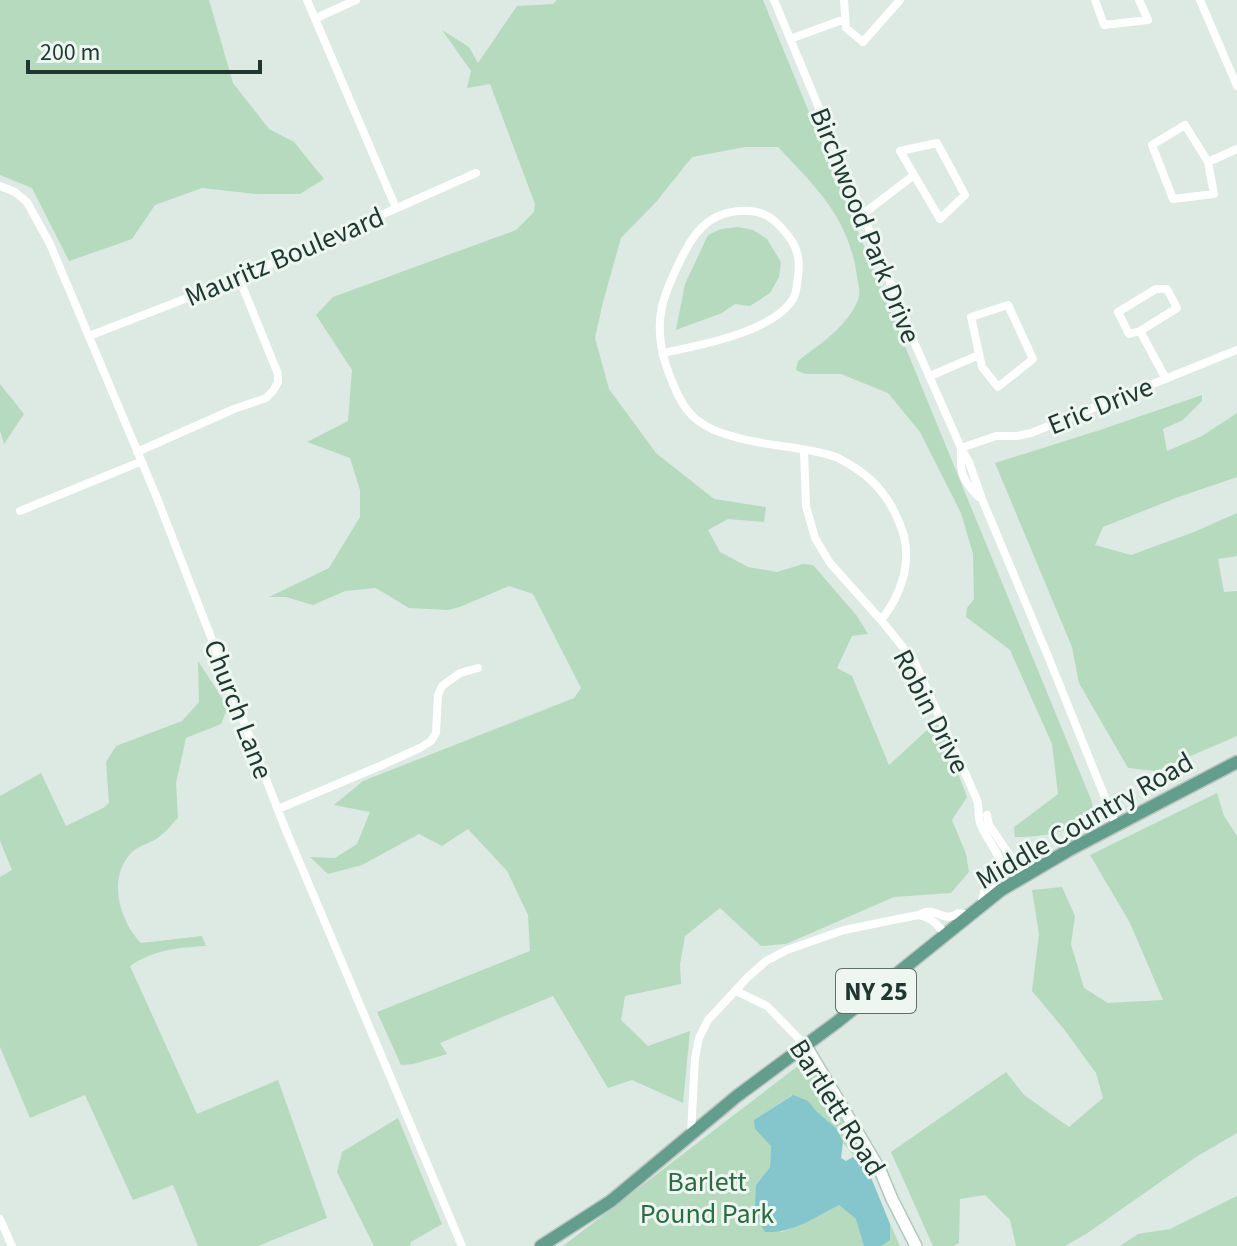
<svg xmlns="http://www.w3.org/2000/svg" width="1237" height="1246" viewBox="0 0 1237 1246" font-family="'Source Sans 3',sans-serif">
  <rect width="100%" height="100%" fill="#dde9e3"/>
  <path fill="#b6dabe" d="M0 0H209L233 83 269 129 294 142 324 179 300 194H257L202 188 155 205 132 239 69 261 32 188 0 175Z
    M557 0H763L1092 802 1093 811C1076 833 1042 837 1015 837L1014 827 1058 794 1052 744 1010 650 966 617 967 608 974 599 973 554 961 513 920 432 888 393 841 374H805L796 370 798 361C821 343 846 328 858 300 861 293 858 284 857 276 849 218 816 187 778 147H745L692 157 656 202 621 238 603 302 595 338 609 389 656 453 714 499 766 507 764 522 728 519 708 530 720 552 748 567 777 572 803 564 813 565 857 616 868 634 852 636 837 668 852 676 889 765 938 720 967 797 952 820 966 854 969 872 951 893 894 897 786 944 761 946 720 908 685 936 680 964 681 984 625 996 621 1020 648 1046 690 1031 683 1103 632 1080 608 1088 553 996 440 1043 447 1054 413 1064 401 1065 377 1012 530 951 528 915 507 871 468 829 442 846 419 834 362 865 328 874 310 857 335 858 357 844 370 812 334 805 363 781 574 698 581 688 533 594 509 586 460 607 448 610 409 608 376 588 345 591 313 605 286 597H269L329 568 360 517V490L350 458 307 442 348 421 352 370 316 315 333 297 516 230 534 212 535 204 490 84 467 88 471 71 442 30 469 47 478 63 517 6 553 4Z
    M738 227 753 230 767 239 781 262 779 277 770 293 750 306 735 304 722 313 676 330 685 284 708 235 721 229Z
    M0 384 24 414 4 444 0 431Z
    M1202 395V401L1183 420 1163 429 1167 451 1202 436 1237 413V477L1176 498 1103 527 1095 545 1131 555 1194 532 1237 513V556L1218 559 1224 592 1237 591V736L1156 771 1128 768 1079 683 1072 647 995 463 1103 429Z
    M198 661 228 707 221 724 186 738 176 783 178 818C172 824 166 832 160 836 152 843 140 845 132 852 107 877 119 920 141 943L202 936 206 946C176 948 156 949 130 966L197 1114 278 1080 327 1218 258 1246H198L173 1185 133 1200 85 1095 30 1118 0 1047V877L12 870 0 841V796L41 773 66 826 103 808 109 803 106 762 116 746 182 721 199 702Z
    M1217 793 1224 816 1237 836V1133L1196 1157 1086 1234 1065 1246H1016L1010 1220 985 1195 960 1199 959 1243 953 1246H933L891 1152 1006 1072 1024 1095 1069 1127 1103 1098 1096 1073 1063 1028 1032 991 1039 934 1032 890 1062 887 1075 916 1071 944 1084 988 1108 1003 1163 1000 1130 923 1090 855Z
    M811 1056 880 1170 870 1175 816 1111 792 1095 754 1120 771 1146 770 1167 756 1185 781 1232C814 1222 843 1202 872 1183L900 1246H563Z
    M398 1118 442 1224 411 1242 410 1246H374L337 1172 342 1152Z
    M1237 1196V1246H1120L1138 1234 1170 1229Z"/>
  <path fill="#85c6cd" d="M793 1095 808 1101 816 1111 837 1129 843 1142 841 1158 846 1161 853 1157 870 1175 890 1224V1240L881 1246H864L856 1219 839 1205C814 1218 794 1233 765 1232L758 1221 755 1205 756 1185 770 1167 771 1146 755 1129 754 1120Z"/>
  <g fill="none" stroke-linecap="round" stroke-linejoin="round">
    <g stroke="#b1c8be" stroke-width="14">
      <path id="secondary" d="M806 1046 880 1170 892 1199 916 1246"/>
    </g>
    <g stroke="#bcc3c1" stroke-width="15">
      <path id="primary" d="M541 1246 611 1201 737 1096 837 1022 1001 890 1069 850 1237 762"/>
    </g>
    <path stroke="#fff" stroke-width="8" d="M307 0 396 208
      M774 0 863 214 911 335 961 448 969 462 982 499 1050 661 1116 825
      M844 0 846 28 863 42 900 0
      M1095 0 1104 25 1148 20 1139 0
      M1200 0 1237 86
      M316 18 356 0
      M790 39 845 19
      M1185 125 1208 162 1214 194 1173 199 1152 145Z
      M937 143 965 195 940 219 900 151Z
      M1208 162 1237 149
      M0 186 15 192 27 202 50 244 157 498 285 828 462 1246
      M863 214 914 175
      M1156 289H1167L1177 308 1140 331 1129 334 1118 312Z
      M1008 305 1033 359 998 387 982 367 971 317Z
      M1140 331 1166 379
      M89 336 239 278 476 173
      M662 353C698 346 773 332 793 299 797 293 797 283 798 276 800 264 798 251 792 241 781 226 770 212 750 211 717 209 698 225 684 253 663 294 651 322 667 368 674 387 681 407 697 420 707 428 723 434 735 437 768 447 804 446 836 457 841 459 847 463 852 466 879 482 895 506 904 536 911 566 900 597 881 620
      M930 376 979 355
      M961 448 996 436H1017L1031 433 1237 350
      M961 449C960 472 962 481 979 497
      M804 451 806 506 815 538 830 563 881 620 914 661 971 786C973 792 977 798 978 804 979 811 978 816 980 823 991 852 1019 866 984 892L981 905
      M137 452 234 409 266 398 273 391 278 382V374L239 278
      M20 511 140 462
      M278 809 380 766 420 748 431 741 436 733 438 695 442 686 460 673 478 668
      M987 815 989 825 1024 876
      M919 915C932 918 937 924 945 934
      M736 991 767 1006 806 1046
      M691 1134 695 1058 699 1038 708 1020 748 977 766 961 787 950 844 930 918 915C938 904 941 925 958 913L969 915
      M0 1219 12 1246"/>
    <use href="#secondary" stroke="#fff" stroke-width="11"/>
    <use href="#primary" stroke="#639d8b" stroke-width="12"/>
  </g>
  <g text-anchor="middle" stroke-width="6" stroke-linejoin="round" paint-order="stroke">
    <rect fill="#edf6f1" stroke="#5d706a" stroke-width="2" x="836" y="969" width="80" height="44" rx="6"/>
    <g font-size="26" font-weight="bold" fill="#1f3730">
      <text x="876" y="1000">NY 25</text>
    </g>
    <g font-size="28" fill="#1f3730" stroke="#edf6f1">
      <text transform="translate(866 225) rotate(68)" y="10">Birchwood Park Drive</text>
      <text transform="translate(284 256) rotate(-23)" y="10">Mauritz Boulevard</text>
      <text transform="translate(1100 405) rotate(-22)" y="10">Eric Drive</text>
      <text transform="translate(239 709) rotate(69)" y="10">Church Lane</text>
      <text transform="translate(932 711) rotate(63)" y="10">Robin Drive</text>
      <text transform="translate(1084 820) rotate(-30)" y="10">Middle Country Road</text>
      <text transform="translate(838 1107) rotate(58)" y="10">Bartlett Road</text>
    </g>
    <g font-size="28" fill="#2b6d41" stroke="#edf6f1">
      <text x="707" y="1191">Barlett<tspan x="707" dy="32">Pound Park</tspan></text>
    </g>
  </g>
  <path d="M28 60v12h232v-12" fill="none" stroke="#1f3730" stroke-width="4"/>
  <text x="40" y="60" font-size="24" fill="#1f3730" stroke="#edf6f1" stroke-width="6" paint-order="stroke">200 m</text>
</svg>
